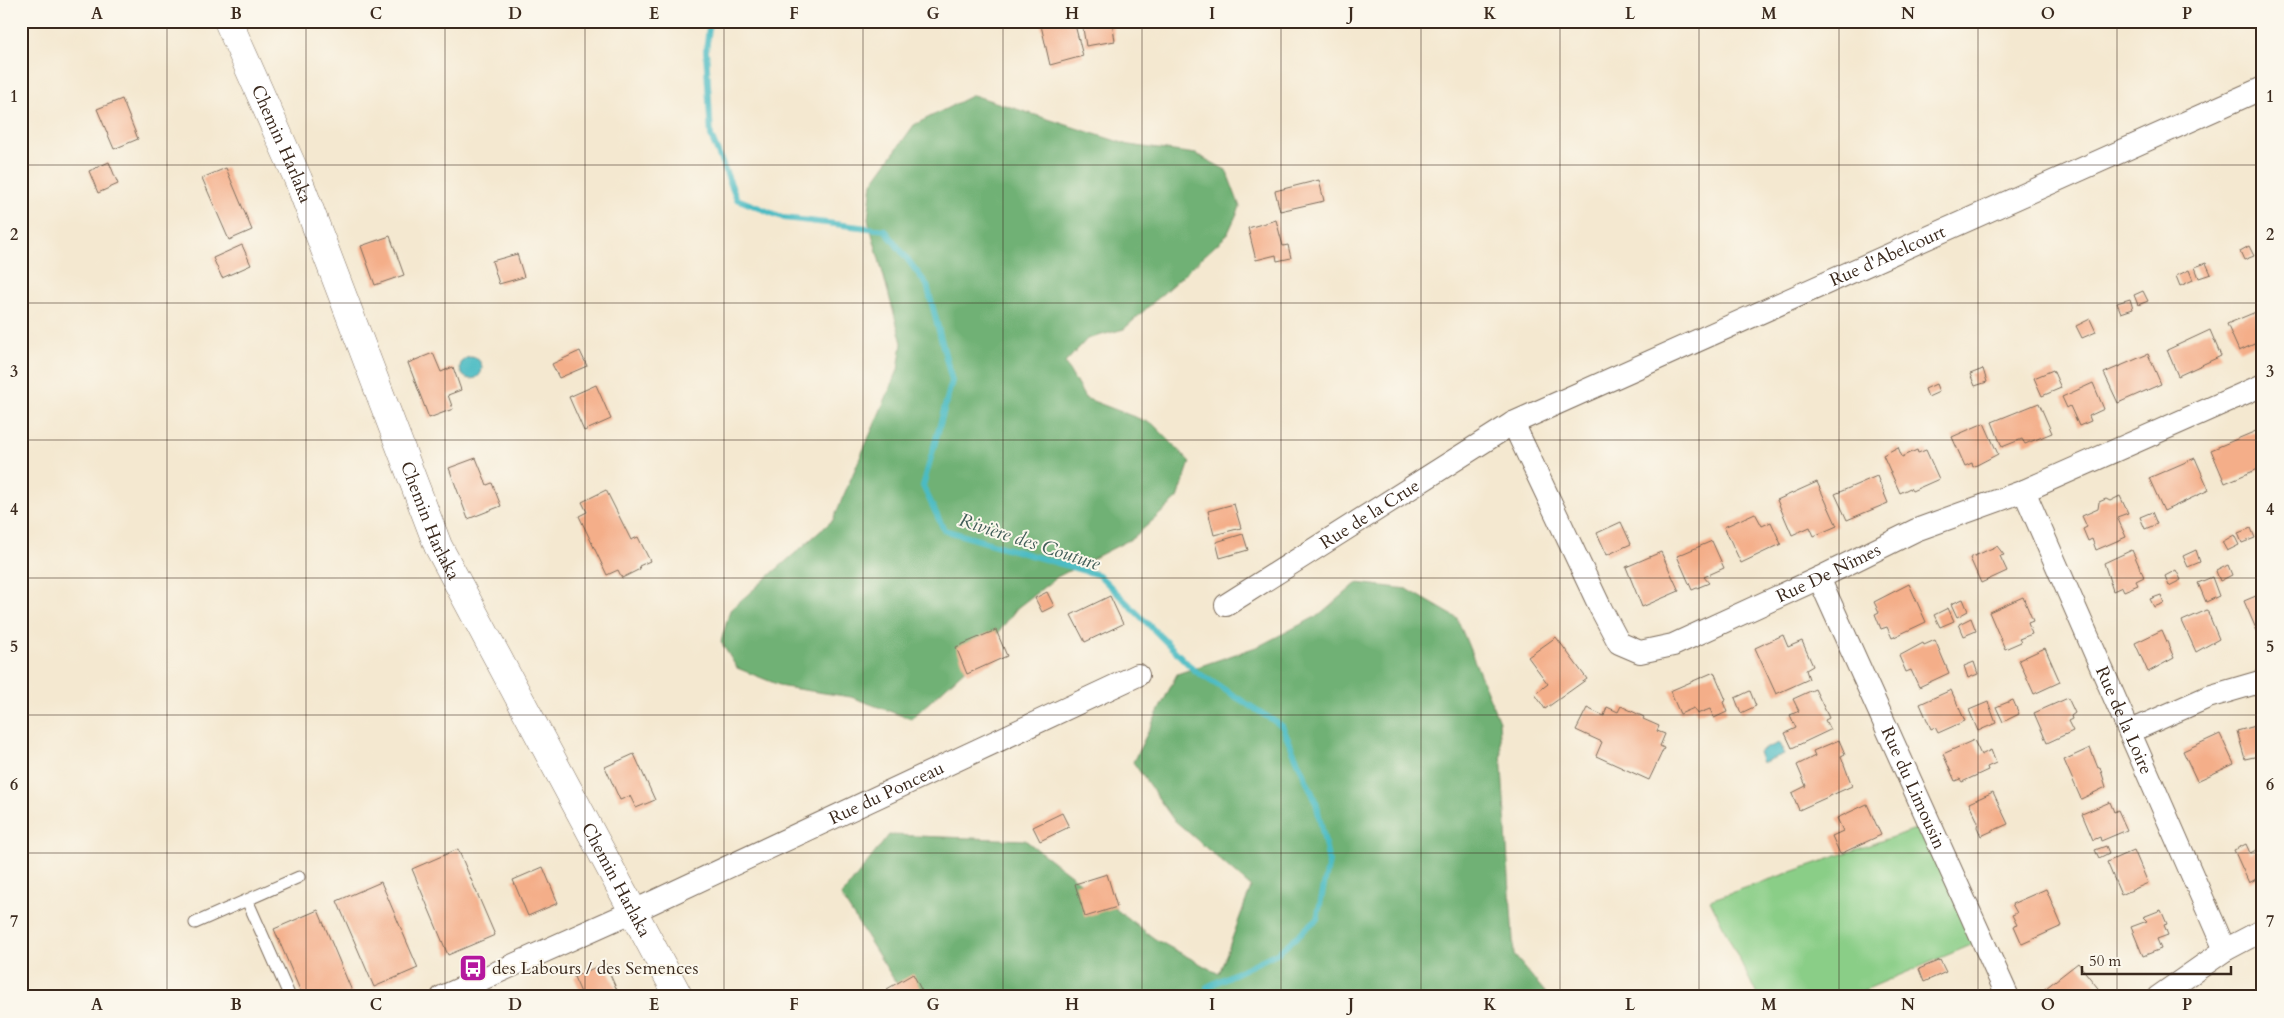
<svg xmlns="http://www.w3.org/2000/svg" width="2284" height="1018" viewBox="0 0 2284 1018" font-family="Cardo,serif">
  <rect width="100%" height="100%" fill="#fbf7ec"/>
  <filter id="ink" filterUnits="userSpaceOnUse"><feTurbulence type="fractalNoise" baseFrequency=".02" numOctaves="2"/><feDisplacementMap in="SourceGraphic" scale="10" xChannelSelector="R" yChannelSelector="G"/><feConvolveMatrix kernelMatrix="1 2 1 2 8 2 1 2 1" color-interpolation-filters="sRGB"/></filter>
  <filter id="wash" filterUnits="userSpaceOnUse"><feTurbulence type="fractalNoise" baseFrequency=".0096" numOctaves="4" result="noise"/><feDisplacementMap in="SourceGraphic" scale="20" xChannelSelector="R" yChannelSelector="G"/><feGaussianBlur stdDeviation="1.12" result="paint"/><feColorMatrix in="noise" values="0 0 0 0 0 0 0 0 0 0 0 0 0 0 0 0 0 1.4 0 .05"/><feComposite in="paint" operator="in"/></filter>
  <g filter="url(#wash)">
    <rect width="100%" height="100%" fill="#f4e8d0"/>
    <path fill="#8ace87" stroke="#627c52" d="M1930 824 1983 940 1848 997H1758L1710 900Z"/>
    <path fill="#6fb174" stroke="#556e49" d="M973 95 1129 145 1196 154 1226 170 1240 207 1227 235 1124 329 1087 339 1065 363 1085 398 1153 424 1190 462 1178 498 1133 538 1057 577 1017 608 983 653 911 719 851 697 784 687 737 668 721 642 730 610 833 520 898 370 902 343 868 219 872 183 914 125Z
      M1357 583 1407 589 1457 618 1499 721 1514 955 1549 997H905L841 896 889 835 1025 840 1155 939 1219 974 1251 887 1173 819 1133 762 1177 674 1259 646 1321 614Z"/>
    <path fill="#4cbbc3" stroke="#447270" d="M460 368a11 11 0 1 1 22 0a11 11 0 1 1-22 0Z
      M1779 743 1784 754 1762 763 1758 752Z"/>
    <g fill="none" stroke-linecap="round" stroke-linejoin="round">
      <path stroke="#4cbbc3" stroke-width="6" d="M710 21 706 50 711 136 737 199 784 218 885 230 927 285 952 381 923 486 944 530 1099 575 1195 671 1282 726 1316 802 1329 862 1317 919 1279 952 1207 987 1209 997"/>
    </g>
    <g id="blocks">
      <path fill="#f4ae89" d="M1040 21H1074L1083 56 1050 65Z
        M1092 21H1112L1115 41 1086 46 1082 23Z
        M122 99 138 139 114 149 97 109Z
        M109 162 118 184 98 193 89 171Z
        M226 168 252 230 229 240 202 178Z
        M1319 180 1324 201 1280 211 1275 191Z
        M1276 220 1283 246 1288 245 1291 258 1277 261 1276 255 1256 260 1248 228Z
        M390 236 404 275 375 285 361 246Z
        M242 245 251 265 222 278 213 258Z
        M2249 246 2254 256 2244 260 2240 251Z
        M517 254 524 277 499 284 492 261Z
        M2206 263 2211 274 2199 278 2195 267Z
        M2189 270 2193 280 2180 286 2176 276Z
        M2143 291 2148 301 2138 305 2134 295Z
        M2130 299 2133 309 2121 313 2117 303Z
        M2263 309V340L2239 351 2227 324Z
        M2090 319 2096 332 2082 338 2076 326Z
        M2210 330 2221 356 2178 376 2167 350Z
        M580 351 587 366 559 378 552 364Z
        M433 353 441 372 453 367 461 390 448 395 453 409 429 418 408 363Z
        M2148 354 2161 384 2118 403 2104 373Z
        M1983 369 1987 382 1975 386 1970 374Z
        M2053 370 2061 388 2042 396 2034 378Z
        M2093 383 2104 409 2089 416 2091 421 2079 426 2070 406 2067 408 2062 397Z
        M1936 384 1939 392 1928 397 1925 389Z
        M596 385 611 419 584 431 569 397Z
        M2039 403 2052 433 2025 444 2022 439 2002 447 1992 422Z
        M1984 423 1998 454 1973 467 1972 463 1965 466 1952 437Z
        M2256 431 2263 447V467L2225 483 2211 450Z
        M1898 447 1902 457 1917 450 1918 453 1926 450 1939 479 1912 491 1910 488 1900 493 1883 455Z
        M476 458 487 485 492 483 501 506 468 519 449 468Z
        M2195 458 2209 490 2164 511 2149 478Z
        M1877 476 1888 503 1847 520 1835 494Z
        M1817 482 1837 526 1814 536 1810 527 1792 535 1777 500Z
        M606 490 631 540 638 537 650 561 639 566 640 569 622 578 618 570 607 575 579 516 587 512 582 502Z
        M2120 496 2128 513 2117 517 2126 537 2096 550 2092 539 2088 541 2083 529 2087 527 2082 516 2098 509 2099 502 2106 499 2110 501Z
        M1234 504 1241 528 1214 535 1208 511Z
        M2152 512 2157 524 2145 529 2140 517Z
        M1755 513 1762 526 1771 522 1781 544 1741 563 1724 527Z
        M1621 522 1631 544 1607 555 1597 533Z
        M2251 528 2255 538 2242 543 2238 533Z
        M1243 534 1248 550 1220 558 1216 542Z
        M2234 535 2239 545 2227 551 2222 542Z
        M1712 541 1724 568 1704 577 1709 583 1692 590 1677 556Z
        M1997 546 2004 555 2000 556 2007 571 1981 583 1970 558Z
        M2132 550 2144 577 2136 581 2138 585 2124 591 2122 587 2113 591 2104 563Z
        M2196 550 2200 562 2188 567 2183 556Z
        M1661 552 1679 591 1642 607 1626 567Z
        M2228 565 2232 575 2220 581 2216 571Z
        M2176 570 2181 580 2169 586 2165 576Z
        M2212 577 2219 596 2206 602 2198 583Z
        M1909 584 1926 622 1892 638 1887 627 1881 629 1875 614 1879 612 1874 602Z
        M1047 592 1054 606 1042 612 1035 598Z
        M2263 593V628L2257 631 2244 601Z
        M2161 595 2164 603 2154 607 2150 599Z
        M1110 596 1123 624 1085 642 1071 615Z
        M2023 597 2033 621 2028 623 2032 634 2019 639 2021 642 2005 649 1989 612Z
        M1963 599 1968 611 1957 617 1951 604Z
        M1948 608 1954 621 1940 627 1934 615Z
        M2207 610 2219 639 2196 652 2182 621Z
        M1971 618 1976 631 1964 636 1959 624Z
        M996 630 1007 656 967 674 956 647Z
        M2162 630 2174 658 2148 672 2135 643Z
        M1783 635 1788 647 1802 641 1813 666 1806 670 1809 679 1776 694 1755 648Z
        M1556 637 1587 679 1545 709 1535 694 1548 684 1528 657Z
        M1935 640 1949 673 1919 687 1911 670 1906 672 1899 656 1923 643 1924 645Z
        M2045 648 2060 682 2034 694 2019 660Z
        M1974 662 1978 674 1968 678 1964 666Z
        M1714 672 1726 700 1723 702 1727 712 1714 718 1710 709 1697 714 1694 708 1680 714 1670 691Z
        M1815 689 1829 718 1825 720 1830 730 1792 748 1785 733 1796 728 1790 715 1799 711 1793 699Z
        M1951 690 1965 721 1938 733 1935 727 1931 729 1920 704Z
        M1750 691 1756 706 1741 713 1735 698Z
        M2068 698 2075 713 2071 716 2072 719 2068 721 2073 731 2047 743 2034 713Z
        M2013 700 2019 714 2003 722 1996 707Z
        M1988 702 1996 723 1978 731 1969 710Z
        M1621 706 1644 717 1643 719 1659 726 1657 731 1665 734 1660 746 1664 748 1649 780 1596 756 1602 742 1576 730 1587 708 1604 716 1607 707 1618 712Z
        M2263 724V755L2245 759 2237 731Z
        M2220 734 2234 764 2197 781 2183 751Z
        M1839 740 1845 754 1841 756 1852 786 1799 810 1792 793 1806 786 1797 765 1815 756 1813 751Z
        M1974 740 1981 755 1991 750 1996 763 1987 767 1988 770 1962 782 1960 779 1955 781 1943 754Z
        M2090 748 2098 768 2100 767 2106 787 2081 799 2064 760Z
        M634 754 655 800 636 808 630 796 620 800 605 767Z
        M1993 792 2008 824 1981 836 1977 827 1978 822 1969 803Z
        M2110 802 2114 812 2118 810 2127 830 2101 841 2100 837 2093 840 2082 814Z
        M1867 804 1881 835 1840 854 1832 836 1843 831 1837 818Z
        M1062 813 1069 827 1040 841 1033 827Z
        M2246 844 2250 853 2263 847V884L2259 886 2256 879 2249 883 2234 850Z
        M2106 846 2109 853 2099 858 2095 850Z
        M458 849 495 935 448 955 412 869Z
        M2134 850 2148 883 2121 895 2107 862Z
        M543 867 558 903 528 916 513 880Z
        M1107 874 1117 907 1085 917 1075 884Z
        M381 882 418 968 374 987 337 901Z
        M2046 889 2062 926 2022 944 2014 926 2017 925 2012 915 2017 913 2012 904Z
        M318 910 354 996 351 997H303L274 929Z
        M2161 910 2167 924 2164 925 2168 935 2157 939 2161 949 2143 956 2131 927 2147 921 2143 917Z
        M1940 960 1946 972 1924 982 1919 969Z
        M605 963 620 997H583L574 977Z
        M2078 963 2101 992 2095 997H2046L2042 991Z
        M913 974 925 997H891L887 989Z"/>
    </g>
  </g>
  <g filter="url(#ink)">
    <use href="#blocks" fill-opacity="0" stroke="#7c6c5c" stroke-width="1"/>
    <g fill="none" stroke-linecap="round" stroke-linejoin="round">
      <g stroke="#7c6c5c" stroke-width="13">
        <path id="service" d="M247 900 290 997
          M195 923 299 877"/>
      </g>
      <g stroke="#7c6c5c" stroke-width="24">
        <g id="minor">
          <path id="s1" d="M1513 423 1601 609 1619 643 1640 652 1673 645 1819 578 1916 530 2024 491 2263 385"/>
          <path id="s2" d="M2024 491 2225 950"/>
          <path id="s3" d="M1819 578 2008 997"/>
          <path id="s4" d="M1226 605 1513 423 2263 88"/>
          <path d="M2131 731 2208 697 2263 681"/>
          <path id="s5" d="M442 997 634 911 1138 675"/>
          <path d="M2158 997 2225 950 2263 930"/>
        </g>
      </g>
      <g stroke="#7c6c5c" stroke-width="29">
        <g id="tertiary">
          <path id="s6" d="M228 21 298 179 438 546 679 997"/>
        </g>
      </g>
      <use href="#service" stroke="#fff" stroke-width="11"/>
      <use href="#minor" stroke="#fff" stroke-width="22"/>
      <use href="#tertiary" stroke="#fff" stroke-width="28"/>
    </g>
  </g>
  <path fill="none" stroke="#3b2a1e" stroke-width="1" stroke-opacity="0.55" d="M167 21V997M306 21V997M445 21V997M585 21V997M724 21V997M863 21V997M1003 21V997M1142 21V997M1281 21V997M1421 21V997M1560 21V997M1699 21V997M1839 21V997M1978 21V997M2117 21V997M21 165H2263M21 303H2263M21 440H2263M21 578H2263M21 715H2263M21 853H2263"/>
  <defs>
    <g id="bus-square" transform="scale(1.4375)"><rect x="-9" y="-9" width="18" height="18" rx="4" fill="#b5179e" stroke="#fbf7ec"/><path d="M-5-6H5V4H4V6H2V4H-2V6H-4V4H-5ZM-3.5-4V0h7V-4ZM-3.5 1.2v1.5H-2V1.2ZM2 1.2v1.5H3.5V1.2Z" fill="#fff"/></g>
  </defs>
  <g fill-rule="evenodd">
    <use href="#bus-square" x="473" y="968"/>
  </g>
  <g text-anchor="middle" stroke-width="4" stroke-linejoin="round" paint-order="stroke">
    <g font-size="18" fill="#3b2a1e" stroke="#fbf7ec">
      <text dy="6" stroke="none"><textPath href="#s6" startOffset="134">Chemin Harlaka</textPath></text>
      <text dy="6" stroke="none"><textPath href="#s4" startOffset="750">Rue d'Abelcourt</textPath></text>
      <text dy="6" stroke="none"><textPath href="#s4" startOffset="170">Rue de la Crue</textPath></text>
      <text dy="6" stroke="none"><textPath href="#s6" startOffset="539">Chemin Harlaka</textPath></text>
      <text dy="6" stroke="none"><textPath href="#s1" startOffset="472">Rue De Nîmes</textPath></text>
      <text dy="6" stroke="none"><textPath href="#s2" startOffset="250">Rue de la Loire</textPath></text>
      <text dy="6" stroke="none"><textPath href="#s3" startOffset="230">Rue du Limousin</textPath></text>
      <text dy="6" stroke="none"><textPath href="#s5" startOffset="489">Rue du Ponceau</textPath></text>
      <text dy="6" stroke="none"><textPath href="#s6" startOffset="944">Chemin Harlaka</textPath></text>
    </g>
    <g font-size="18" fill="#3b2a1e" stroke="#fbf7ec" text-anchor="start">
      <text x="492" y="974">des Labours / des Semences</text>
    </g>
    <g font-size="19" font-style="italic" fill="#415d58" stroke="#fbf7ec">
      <text transform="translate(1030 541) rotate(18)" y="7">Rivière des Couture</text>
    </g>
  </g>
  <rect width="2284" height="1018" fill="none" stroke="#fbf7ec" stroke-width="55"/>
  <path d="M2082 966v8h149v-8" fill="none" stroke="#3b2a1e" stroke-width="2.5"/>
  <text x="2089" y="966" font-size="15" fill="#3b2a1e" stroke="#fbf7ec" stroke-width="4" paint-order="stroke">50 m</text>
  <rect x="28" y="28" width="2228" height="962" fill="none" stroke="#3b2a1e" stroke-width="2"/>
  <g font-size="16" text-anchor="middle" font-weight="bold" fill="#3b2a1e">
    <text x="97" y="19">A</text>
    <text x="236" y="19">B</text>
    <text x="376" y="19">C</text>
    <text x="515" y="19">D</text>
    <text x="654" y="19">E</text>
    <text x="794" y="19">F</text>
    <text x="933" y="19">G</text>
    <text x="1072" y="19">H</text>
    <text x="1212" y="19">I</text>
    <text x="1351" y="19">J</text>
    <text x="1490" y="19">K</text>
    <text x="1630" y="19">L</text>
    <text x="1769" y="19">M</text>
    <text x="1908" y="19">N</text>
    <text x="2048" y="19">O</text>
    <text x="2187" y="19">P</text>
    <text x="14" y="102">1</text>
    <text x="2270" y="102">1</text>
    <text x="14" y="240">2</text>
    <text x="2270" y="240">2</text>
    <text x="14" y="377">3</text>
    <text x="2270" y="377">3</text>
    <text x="14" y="515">4</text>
    <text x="2270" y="515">4</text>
    <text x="14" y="652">5</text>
    <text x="2270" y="652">5</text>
    <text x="14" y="790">6</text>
    <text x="2270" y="790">6</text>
    <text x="14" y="927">7</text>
    <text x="2270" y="927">7</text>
    <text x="97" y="1010">A</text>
    <text x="236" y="1010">B</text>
    <text x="376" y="1010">C</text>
    <text x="515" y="1010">D</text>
    <text x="654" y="1010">E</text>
    <text x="794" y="1010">F</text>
    <text x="933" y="1010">G</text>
    <text x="1072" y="1010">H</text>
    <text x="1212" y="1010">I</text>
    <text x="1351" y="1010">J</text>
    <text x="1490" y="1010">K</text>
    <text x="1630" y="1010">L</text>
    <text x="1769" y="1010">M</text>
    <text x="1908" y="1010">N</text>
    <text x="2048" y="1010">O</text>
    <text x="2187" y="1010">P</text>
  </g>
</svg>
